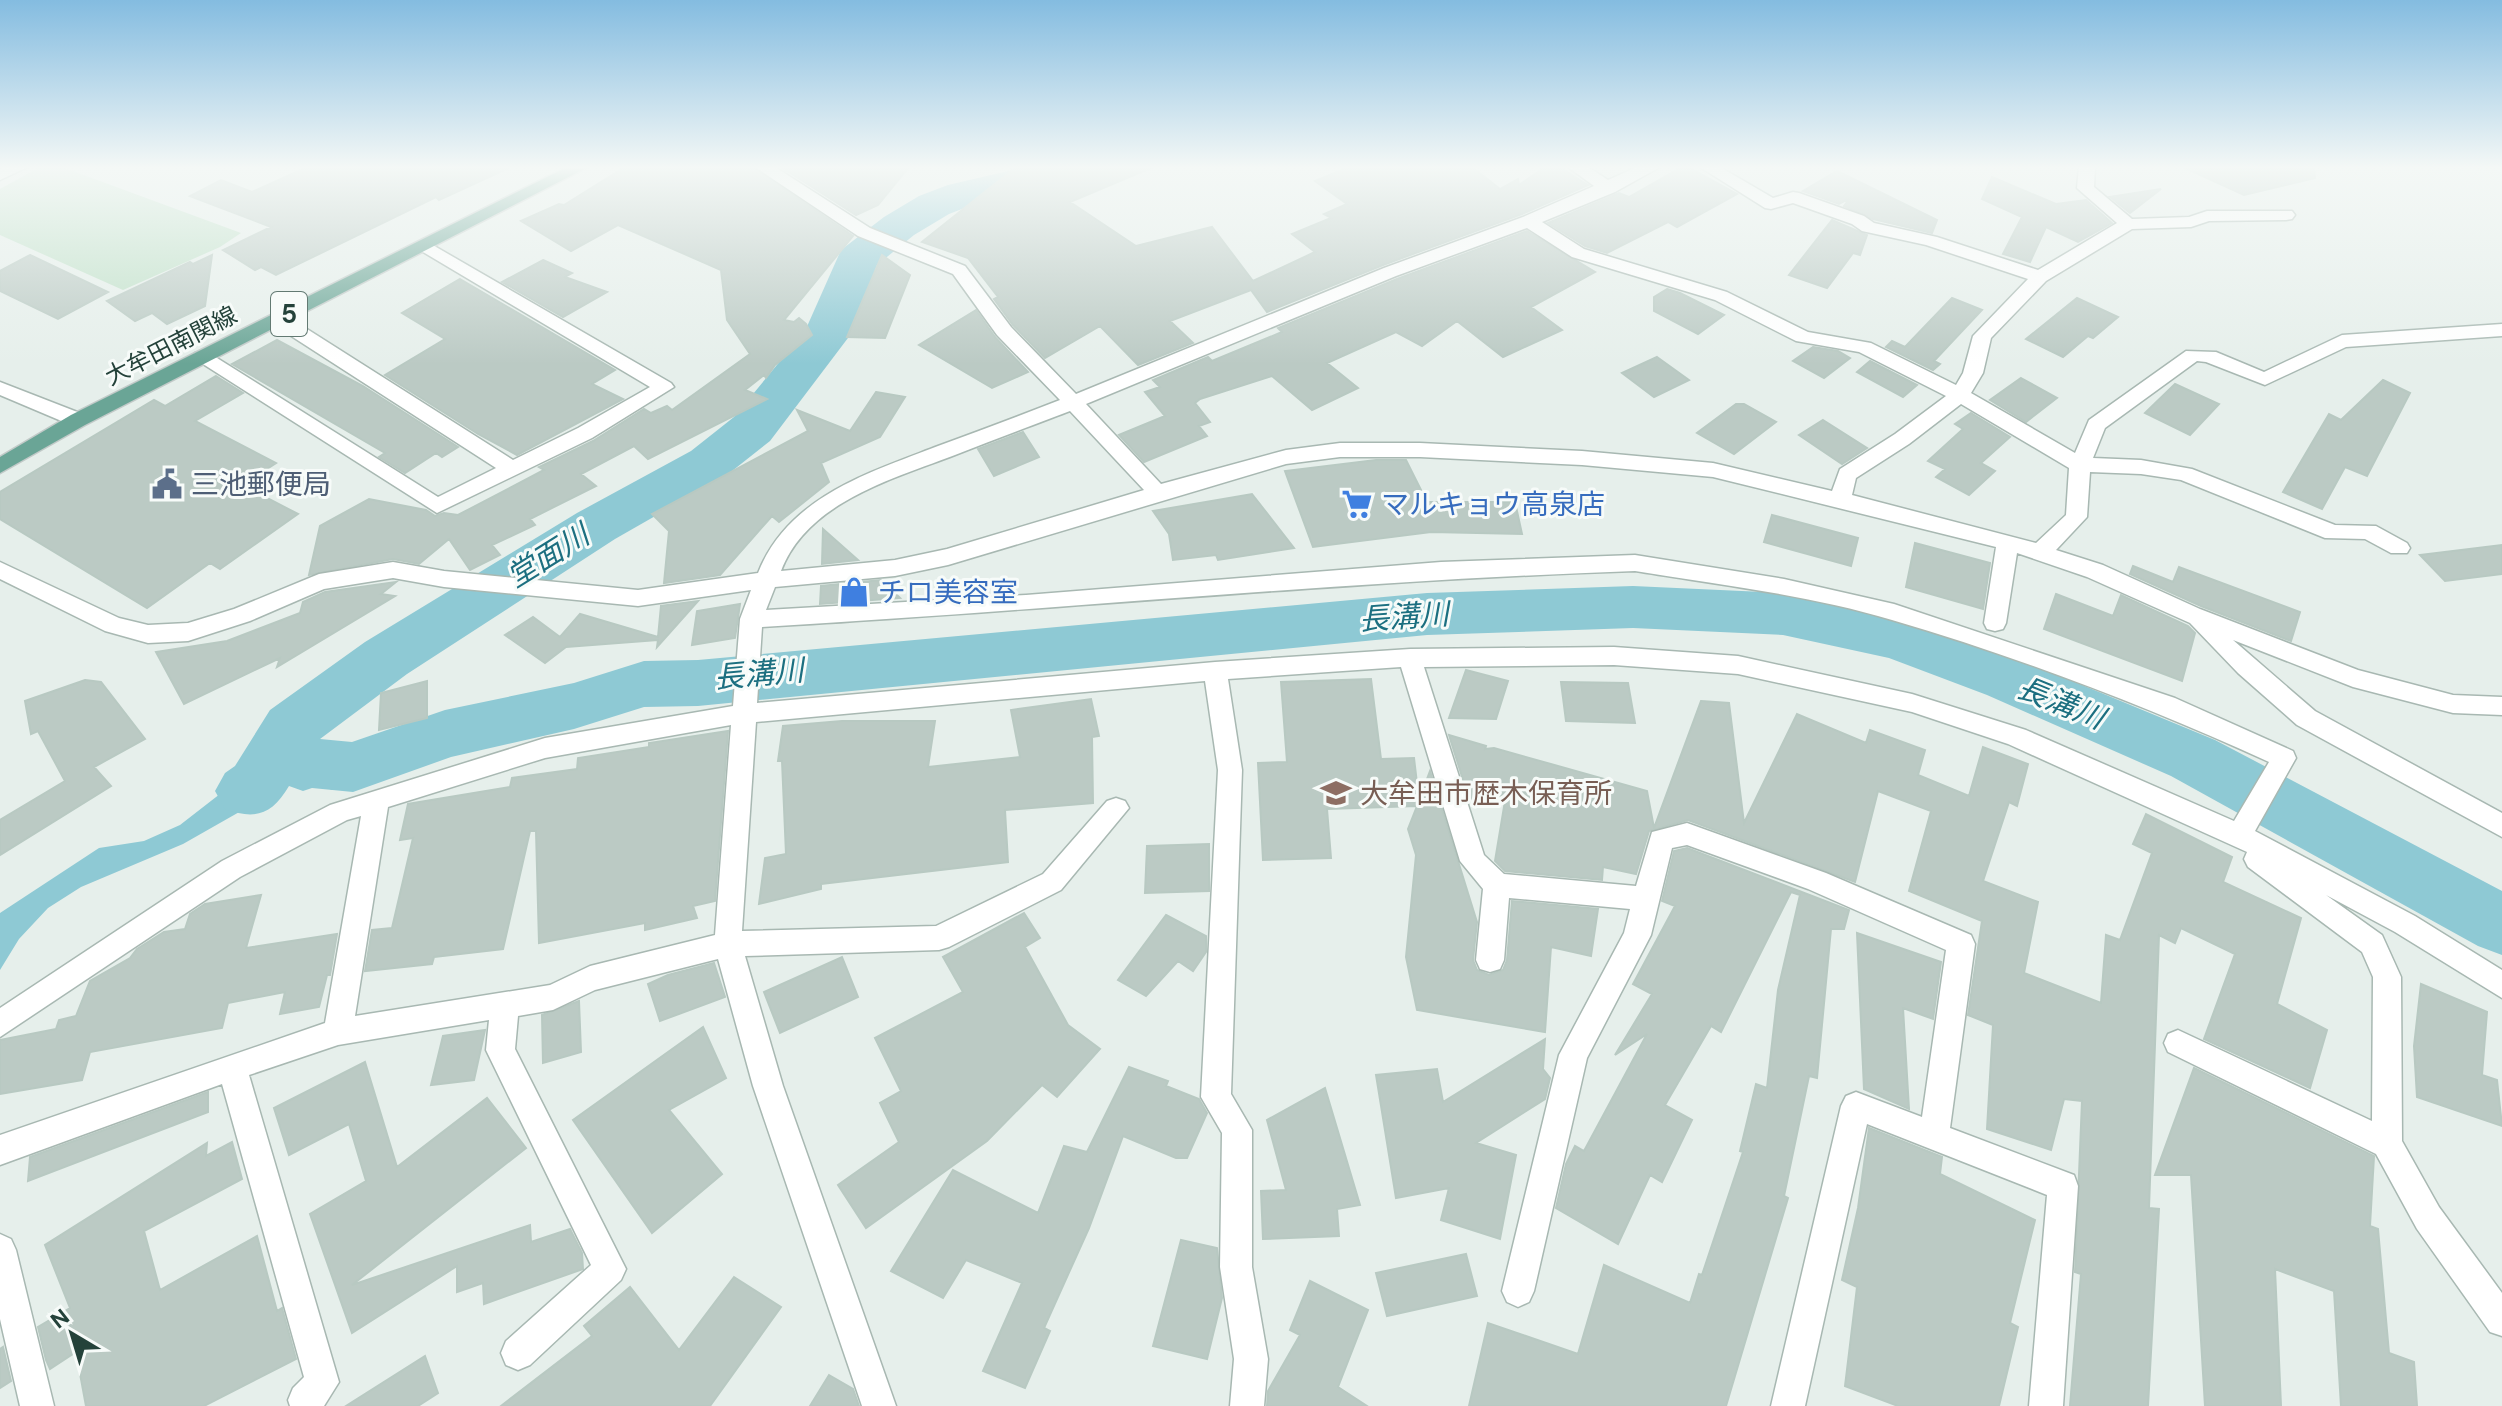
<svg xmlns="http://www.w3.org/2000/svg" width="2502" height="1406" viewBox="0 0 2502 1406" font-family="'DM Sans','Noto Sans JP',sans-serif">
  <rect width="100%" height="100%" fill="#e6efeb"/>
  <path fill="#bfe0c8" d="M40 167H62L241 233 220 247 123 290 0 235V189Z"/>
  <path fill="#8ec9d4" d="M380 750 383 775 331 790 322 778 308 773 183 844 81 887 48 908 19 939 0 970V913L99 848 144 841 180 825 261 762 292 753 352 755Z"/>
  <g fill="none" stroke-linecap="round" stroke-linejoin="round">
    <path fill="#8ec9d4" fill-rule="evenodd" d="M1025 167H1086L1081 176 1043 189 975 204 949 214 914 235 877 265 851 334 770 441 727 475 615 539 407 674 320 739 352 742 445 710 574 683 644 661 698 660 1427 593 1633 586 1783 593 1902 617 2029 663 2215 740 2502 891V955L2478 946 2171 776 1987 695 1889 658 1783 635 1633 628 1427 635 698 706 644 707 574 729 451 757 353 792 312 788 303 791 289 786C272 815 255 820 225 809L215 791 225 773 235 766 270 710 365 642 577 513 691 451 734 417 805 331 841 250 884 217 919 196 948 185Z"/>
  </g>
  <path fill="#bbcac4" stroke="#b8c9c2" stroke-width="2" d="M307 167H511L439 200 436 197 276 275 261 267 255 270 223 250 271 227 190 196 221 180 252 192Z
    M625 167H752L853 236 784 320 794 322 799 318 806 324 812 335 775 365 766 378 764 375 745 390 767 399 648 459 634 446 581 474 596 486 530 519 535 525 492 545 500 555 470 570 449 539 419 564 393 559 309 575 320 526 369 499 426 510 435 516 444 513 458 515 544 470 539 467 593 441 644 409 651 413 667 406 672 410 750 354 727 320 721 270 618 225 571 251 521 221 559 204 564 205Z
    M781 167H909L878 205 856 215Z
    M1016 167H1153L1070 202 1136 246 1212 227 1253 281 1315 252 1292 234 1331 218 1324 214 1347 204 1315 181 1349 167H1472L1500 189 1518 179 1519 185 1545 167H1559L1588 185 1522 214 1383 265 1267 312 1251 290 1170 321 1193 343 1138 365 1100 326 1045 358 1013 325 994 299 998 297 968 258 922 242Z
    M1682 167H1688L1737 194 1677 227 1668 222 1607 253 1585 246 1548 223 1619 193 1629 197Z
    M2183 167H2314L2315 178 2244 195Z
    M1837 171 1937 220 1932 233 1873 219 1844 206 1850 198 1839 204 1803 191Z
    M1992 177 2056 204 2086 200 2112 223 2078 242 2046 227 2030 262 2003 254 2022 217 1982 199Z
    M2161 189 2130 213 2110 197Z
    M1832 220 1867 235 1860 255 1853 253 1827 288 1789 275Z
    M1527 231 1595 272 1531 307 1562 330 1503 357 1457 321 1422 346 1396 332 1327 363 1358 388 1312 410 1272 376 1200 399 1195 403 1210 422 1199 426 1207 436 1144 462 1119 435 1165 416 1145 392 1160 387 1153 380 1208 357 1212 361 1282 332 1278 328 1397 279Z
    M30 255 108 292 58 319 0 291V271Z
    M212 255 205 306 167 324 152 313 135 321 107 301 190 262 193 264Z
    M882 255 910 275 885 338 847 337Z
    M543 260 572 273 565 277 607 292 563 317 502 282Z
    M460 279 615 370 592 384 623 399 517 455 478 434 385 375 445 339 402 313Z
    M1667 289 1680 293 1724 315 1698 334 1654 311V297Z
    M1952 298 1982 310 1934 361 1940 364 1933 370 1886 347 1892 341 1905 347Z
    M2077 298 2118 317 2093 338 2088 336 2063 357 2026 339Z
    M976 310 995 337 1028 372 992 388 919 345Z
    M277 340 363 386 458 447 442 457 436 453 405 473 379 457 385 453 232 364Z
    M1813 347 1838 351 1850 358 1824 378 1793 361Z
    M1657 357 1689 380 1654 397 1622 373Z
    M1870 361 1917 385 1903 397 1857 372Z
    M216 376 243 393 195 421 276 463 242 485 298 514 220 569 210 563 147 608 0 519V492L154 400 165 406Z
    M2021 378 2057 398 2026 422 1990 400Z
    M2383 380 2410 393 2367 476 2345 467 2322 509 2283 492 2329 414 2341 420Z
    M2175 384 2219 404 2190 435 2145 413Z
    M876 392 905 397 880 437 821 463 829 482 779 522 772 516 720 575 664 583 669 531 652 514 808 431 797 410 850 431Z
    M1736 404H1744L1776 422 1734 454 1697 433Z
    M1971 413 2010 437 1981 463 1995 471 1969 495 1936 477 1945 469 1928 461 1963 429 1955 424Z
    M1823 420 1867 448 1842 464 1799 435Z
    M1023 432 1039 457 994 476 978 449Z
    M1376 460H1406L1427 502H1515L1522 534 1431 532 1313 547 1285 471Z
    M1252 494 1294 548 1218 560 1216 555 1173 560 1169 534 1153 511Z
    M1772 515 1858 538 1851 566 1764 542Z
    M823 529 858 560 822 564Z
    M1915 543 1990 563 1983 609 1906 587Z
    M2502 545V574L2445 581 2420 555Z
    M2133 566 2173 582 2179 567 2300 612 2291 641 2201 606 2130 574Z
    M881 580 900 598 820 604 821 586Z
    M396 582 381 594 395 596 277 667 280 658 184 704 156 652 227 641 300 613 303 602 325 592Z
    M2056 594 2113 616 2121 595 2188 626 2195 633 2182 681 2044 629Z
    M698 601 657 647 658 640 566 647 545 663 505 635 533 617 560 637 580 614 658 637 661 606Z
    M740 604 735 638 692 645 697 611Z
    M1466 670 1508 681 1496 719 1449 718Z
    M1371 679 1381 759 1414 758 1419 800 1430 771 1477 922 1473 960 1477 970 1489 975 1503 970 1507 960 1512 901 1598 909 1591 956 1551 947 1545 1032 1417 1010 1406 957 1416 855 1408 829 1417 806 1327 809 1331 858 1263 860 1258 763 1287 762 1281 682Z
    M85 680 101 682 145 739 94 767 111 786 0 855V820L65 781 38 731 31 734 25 701Z
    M427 681V718L379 730 381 693Z
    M1561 682 1628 683 1635 723 1566 721Z
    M1091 699 1099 736 1092 737 1093 803 1005 810 1008 862 821 884V889L759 904 765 858 786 854 782 761H778L783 726 842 721H935L928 767 1020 757 1011 710Z
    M1701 701 1729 703 1744 823 1797 714 1866 743 1870 730 1925 750 1918 775 1969 796 1983 747 2028 764 2017 806 2009 802 1983 881 2038 902 2024 973 2101 1003 2106 935 2120 940 2152 853 2133 844 2146 814 2232 857 2223 882 2301 918 2277 1004 2327 1030 2310 1088 2204 1039 2235 954 2181 928 2175 943 2159 935 2149 1208 2159 1209 2148 1406H2070L2081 1274 2075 1272 2082 1101 2064 1099 2051 1150 1987 1129 1993 1025 1968 1015 1982 921 1909 891 1931 811 1878 791 1855 882 1688 820 1649 831 1636 874 1603 867 1602 880 1505 871 1495 861 1506 795 1469 799 1449 735 1486 746 1485 749 1494 748 1647 791 1654 828Z
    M728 731 715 901 693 906 697 918 645 930V923L539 943 536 831H530L503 949 434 957 432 964 365 971 372 930 392 928 413 838 400 840 408 804 510 787 512 778 577 769 578 758 649 747V743Z
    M1209 844V891L1145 893 1147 846Z
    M1687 848 1849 910 1844 929H1831L1817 1078 1809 1076 1784 1196 1788 1198 1726 1406H1469L1488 1323 1578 1354 1604 1265 1690 1303 1699 1274 1702 1275 1743 1152 1740 1151 1756 1084 1767 1088 1778 990 1800 895 1791 892 1721 1032 1711 1026 1665 1105 1692 1120 1662 1182 1650 1175 1618 1244 1556 1208 1566 1164 1575 1146 1584 1151 1647 1034 1615 1055 1652 994 1633 984 1675 906 1662 901 1674 851Z
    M261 895 246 948 337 934 330 975H327L319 1007 280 1014 285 992 228 1003 222 1028 90 1052 82 1080 0 1094V1040L56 1029 59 1020 76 1016 90 981 130 958 137 949 164 932 185 929 190 914 205 904Z
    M1024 913 1040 938 1025 947 1068 1025 1100 1049 1057 1097 1042 1085 987 1141 866 1228 838 1185 899 1142 880 1103 901 1091 875 1038 963 992 943 957Z
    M1166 915 1206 936V952L1193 971 1178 961 1146 996 1118 980Z
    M1857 933 1941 962 1933 1019 1903 1008 1909 1109 1864 1089Z
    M842 957 858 997 780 1033 764 992Z
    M714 963 725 997 660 1021 648 984 668 975Z
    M2421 984 2487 1012 2482 1075 2497 1080 2502 1126 2417 1097 2414 1046Z
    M579 1001 581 1052 543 1063 542 1015Z
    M703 1027 726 1078 669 1110 722 1174 652 1233 573 1120Z
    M485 1030 474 1080 431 1085 443 1036Z
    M1545 1039 1543 1069 1550 1078 1545 1099 1476 1143 1516 1155 1500 1239 1441 1220 1449 1188 1396 1198 1376 1075 1437 1069 1443 1102Z
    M365 1062 397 1167 487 1098 526 1148 352 1285 530 1225 531 1242 570 1229 582 1253 583 1269 484 1304 483 1283 457 1292V1266L352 1333 310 1214 366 1181 349 1124 289 1155 274 1108Z
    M1129 1067 1168 1081 1166 1086 1199 1099 1207 1113 1187 1158H1176L1123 1136 1089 1228 1044 1328 1050 1331 1025 1388 983 1371 1022 1283 966 1260 943 1298 891 1271 953 1170 1038 1213 1064 1146 1087 1152Z
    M2194 1068 2374 1156 2370 1226 2378 1229 2389 1353 2414 1362 2417 1406H2341L2334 1291 2275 1269 2281 1406H2205L2191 1175H2155Z
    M1325 1088 1360 1205 1337 1209 1339 1236 1263 1239 1261 1191 1286 1190 1267 1120Z
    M208 1092V1112L28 1181 30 1157Z
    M1869 1128 1942 1157 1940 1174 2035 1220 2010 1323 2018 1327 1999 1406H1898L1845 1386 1857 1287 1842 1280 1858 1208Z
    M232 1142 242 1179 144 1231 160 1290 257 1236 277 1311 282 1308 296 1359 204 1406H86L76 1352 50 1369 46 1360 38 1327 70 1308 45 1245 207 1143 206 1156Z
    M1181 1240 1217 1248 1222 1298 1207 1359 1153 1346Z
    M1466 1254 1477 1296 1387 1316 1376 1273Z
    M734 1277 781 1307 710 1406H501L592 1336 584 1326 630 1287 679 1350Z
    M1310 1281 1368 1310 1338 1387 1367 1406H1267L1268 1391 1300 1335 1290 1330Z
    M3 1347 11 1381 0 1388V1349Z
    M425 1356 438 1393 418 1406H346Z
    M829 1375 853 1389 859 1406H810Z"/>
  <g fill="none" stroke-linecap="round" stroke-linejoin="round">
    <g stroke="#a8b8b2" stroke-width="3">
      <path id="minor" d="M5 167H28L0 180V169Z
        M755 167H775L870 228 965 266 1011 327 1076 394 1384 268 1523 217 1594 186 1568 167H1588L1608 180 1637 167H1660L1615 192 1542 222 1584 249 1727 292 1808 332 1871 343 1956 385 1963 373 1973 336 2028 279 1926 245 1862 231 1852 224 1793 203 1771 209 1765 208 1700 167H1720L1773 198 1793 192 1799 193 1864 216 1874 223 1937 237 2038 270 2117 223 2077 188 2079 167H2095L2094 187 2132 219 2189 217 2207 211H2292L2295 215 2292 219 2286 220 2209 221 2191 227 2132 229 2046 281 1991 338 1983 373 1971 393 2075 453 2089 420 2186 351 2216 352 2264 372 2342 335 2502 324V336L2346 347 2265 385 2206 362 2197 361 2105 428 2093 458 2141 460 2192 469 2335 525 2376 526 2407 543 2410 548 2407 553H2391L2365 539 2325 538 2181 480 2141 474 2090 472 2087 517 2056 550 2103 565 2200 609 2358 670 2453 695 2502 697V715L2453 713 2353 687 2233 640 2315 711 2502 813V837L2297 725 2238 673 2190 623 2087 577 2017 553 2006 623 2003 629 1995 631 1987 629 1984 623 1996 547 1713 477 1582 465 1420 457H1340L1286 464 948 565 895 576 775 587 766 610 1026 595 1441 562 1635 555 1784 579 1894 604 2175 698 2293 751 2296 758 2255 831 2415 916 2502 970V998L2395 932 2326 895 2382 935 2401 977 2402 1141 2439 1207 2502 1293V1336L2490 1332 2417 1229 2376 1154 2168 1052 2164 1043 2168 1034 2178 1030 2372 1121 2373 977 2362 952 2248 867 2244 859 2247 852 2008 744 1912 712 1738 674 1614 665 1424 667 1484 855 1504 874 1636 886 1652 832 1687 823 1826 873 1971 935 1975 944 1950 1128 2074 1175 2078 1186 2063 1406H2029L2047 1195 1867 1124 1805 1406H1771L1841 1106 1846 1096 1856 1092 1922 1117 1946 950 1808 889 1687 845 1672 848 1651 935 1587 1058 1534 1291 1529 1302 1518 1307 1507 1302 1502 1291 1559 1055 1624 933 1630 909 1509 898 1504 960 1500 969 1490 972 1480 969 1476 960 1483 889 1460 861 1401 667 1228 679 1242 770 1231 1094 1252 1130V1267L1268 1359 1264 1406H1230L1234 1359 1220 1267 1222 1133 1201 1097 1218 770 1205 681 756 722 742 931 936 926 1043 874 1107 801 1116 798 1125 801 1129 808 1061 890 949 947 939 950 745 956 783 1086 896 1406H862L753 1086 718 959 595 990 553 1010 518 1016 515 1049 626 1269 621 1280 530 1365 518 1370 506 1365 501 1353 506 1341 591 1265 486 1050 489 1020 338 1045 249 1075 339 1382 324 1406H290L288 1400 293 1388 304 1377 222 1084 0 1165V1135L325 1023 361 816 347 820 240 877 0 1037V1008L222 861 330 805 545 738 733 706 740 619 751 590 638 606 444 587 393 578 324 589 250 621 188 641 148 643 105 631 0 579V562L119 618 148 625 188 623 234 609 319 574 393 562 444 571 638 590 758 573C788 497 868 473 938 446 979 431 1019 416 1060 400L997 335 953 274 858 236ZM1527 228 1572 257 1715 300 1796 341 1859 352 1946 396 1895 434 1840 469 1832 491 1713 463 1582 451 1420 443H1340L1286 450 1161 484 1086 404 1396 276ZM1961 404 2069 468 2066 515 2036 543 1852 495 1856 478 1909 444ZM1070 411 1144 490 947 549 895 560 781 571C807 502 893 479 955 455 993 440 1031 426 1070 411ZM1635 571C1721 585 1809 595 1892 620 2021 658 2147 706 2269 762L2234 821 2026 730 1912 694 1738 656 1614 647 1410 649 1215 662 757 703 762 627C1053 610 1344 581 1635 571ZM731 725 715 935 590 966 550 985 355 1016 388 807 545 758Z
        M424 240 671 383 674 387 592 438 437 513 192 357 195 353H209L438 497 496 468 271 323 269 319 271 315H285L513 460 578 428 650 387 418 249 415 245Z
        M0 382 85 415 88 420 78 427 71 425 0 395Z
        M0 1234 11 1239 16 1250 54 1406H20L0 1319Z"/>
    </g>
    <g stroke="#c2cac8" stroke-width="3">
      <path id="major" d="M567 167H588L85 425 0 473V457L71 415Z"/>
    </g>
    <use href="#minor" fill="#fff" fill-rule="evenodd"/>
    <use href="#major" fill="#6aa596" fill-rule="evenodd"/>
  </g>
  <linearGradient id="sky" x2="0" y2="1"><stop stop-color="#84bce0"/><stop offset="0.46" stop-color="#f4f8f6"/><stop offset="1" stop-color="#f4f8f6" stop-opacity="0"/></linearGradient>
  <rect width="2502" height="364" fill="url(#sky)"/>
  <defs>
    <g id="civic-bare" transform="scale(2.4)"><path d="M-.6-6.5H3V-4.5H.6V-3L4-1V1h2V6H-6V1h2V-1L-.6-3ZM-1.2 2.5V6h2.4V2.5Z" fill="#5c6f8a" stroke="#f7fbf9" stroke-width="2.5" paint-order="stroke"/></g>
    <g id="supermarket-bare" transform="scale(2.4)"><path d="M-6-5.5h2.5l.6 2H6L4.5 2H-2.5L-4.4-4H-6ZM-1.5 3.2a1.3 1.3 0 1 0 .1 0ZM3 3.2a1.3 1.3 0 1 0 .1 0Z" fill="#3f7fe0" stroke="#f7fbf9" stroke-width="2.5" paint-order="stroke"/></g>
    <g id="shop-bare" transform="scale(2.4)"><path d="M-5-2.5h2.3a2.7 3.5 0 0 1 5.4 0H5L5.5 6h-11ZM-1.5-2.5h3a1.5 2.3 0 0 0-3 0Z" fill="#3f7fe0" stroke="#f7fbf9" stroke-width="2.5" paint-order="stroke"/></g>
    <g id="school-bare" transform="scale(2.4)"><path d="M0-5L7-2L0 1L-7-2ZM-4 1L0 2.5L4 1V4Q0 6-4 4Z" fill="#8d6e63" stroke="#f7fbf9" stroke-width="2.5" paint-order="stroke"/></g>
  </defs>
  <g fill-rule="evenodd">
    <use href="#civic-bare" x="167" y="484"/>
    <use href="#supermarket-bare" x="1357" y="504"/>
    <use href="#shop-bare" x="854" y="592"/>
    <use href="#school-bare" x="1336" y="793"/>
  </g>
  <g text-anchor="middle" stroke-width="6" stroke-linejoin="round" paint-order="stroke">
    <g font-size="24" fill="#24423a" stroke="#f7fbf9">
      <text transform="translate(171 346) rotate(-27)" y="8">大牟田南関線</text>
    </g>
    <rect fill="#f7fbf9" stroke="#637a73" stroke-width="2" x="271" y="292" width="36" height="44" rx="6"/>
    <g font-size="26" font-weight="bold" fill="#24423a">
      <text x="289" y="323">5</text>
    </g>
    <g font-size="28" fill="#4e5e75" stroke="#f7fbf9" text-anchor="start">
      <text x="191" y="494">三池郵便局</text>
    </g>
    <g font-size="28" fill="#366cbe" stroke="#f7fbf9" text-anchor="start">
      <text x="1381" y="514">マルキョウ高泉店</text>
      <text x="878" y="602">チロ美容室</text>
    </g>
    <g font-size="28" fill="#785e54" stroke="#f7fbf9" text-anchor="start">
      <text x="1360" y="803">大牟田市歴木保育所</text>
    </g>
    <g font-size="30" font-style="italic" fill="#1c6f80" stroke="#f7fbf9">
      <text transform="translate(548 556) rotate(-32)" y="10">堂面川</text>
      <text transform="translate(1404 617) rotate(-4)" y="10">長溝川</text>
      <text transform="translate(759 674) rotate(-5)" y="10">長溝川</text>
      <text transform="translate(2061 703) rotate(22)" y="10">長溝川</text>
    </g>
  </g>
  <g transform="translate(72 1334) rotate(322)" stroke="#f7fbf9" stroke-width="6" paint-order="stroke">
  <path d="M0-6L14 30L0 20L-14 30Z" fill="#24423a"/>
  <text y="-12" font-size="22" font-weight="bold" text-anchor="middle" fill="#24423a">N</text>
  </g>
</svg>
